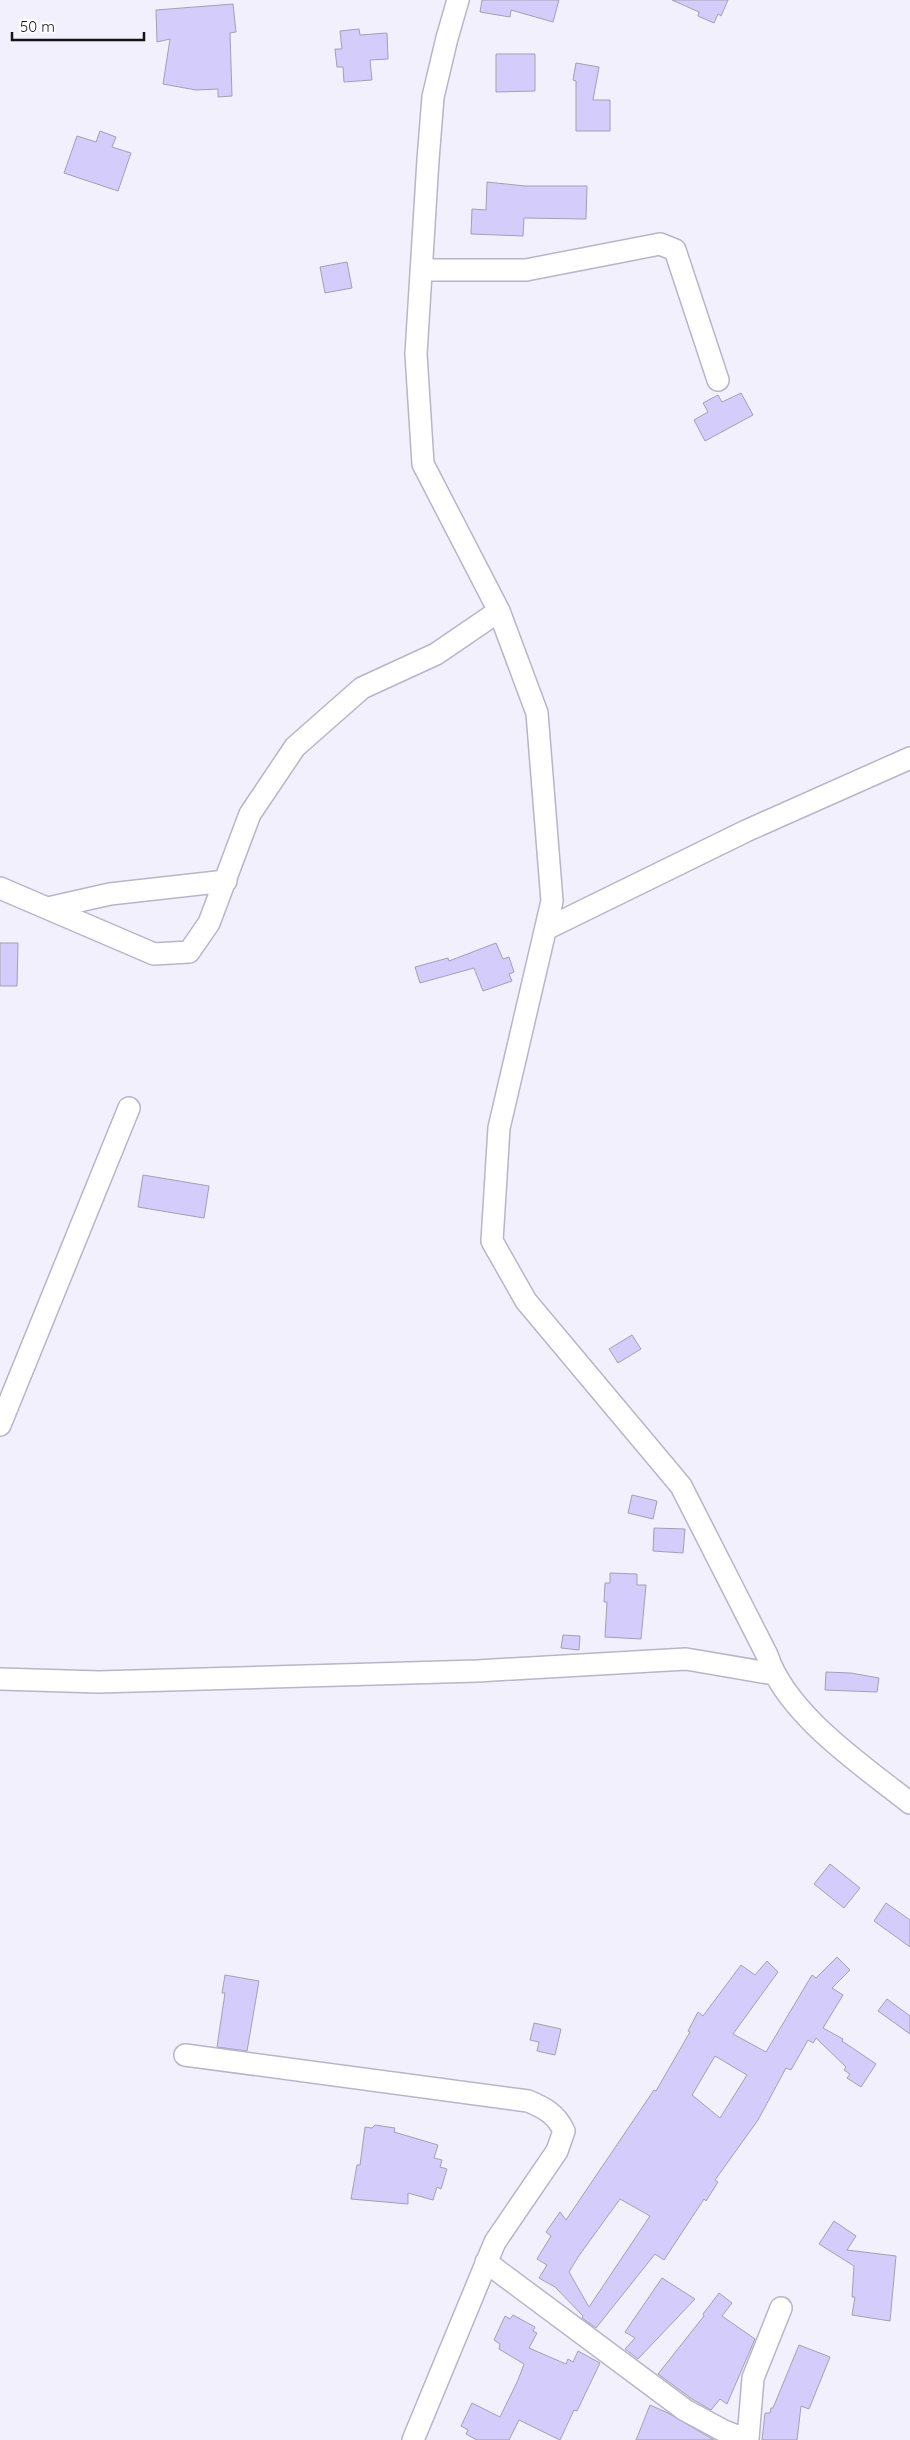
<svg xmlns="http://www.w3.org/2000/svg" width="910" height="2440" viewBox="0 0 910 2440" font-family="Quicksand,sans-serif">
  <rect width="100%" height="100%" fill="#f2f0fc"/>
  <path fill="#d4ccfa" stroke="#a3a0b4" fill-rule="evenodd" d="M482 0H559L553 22 511 10 510 17 480 12Z
    M672 0H728L721 16 718 14 714 23 698 16 699 12Z
    M233 4 236 32 230 33 232 96 218 97V89L196 90 163 84 170 39 157 42 156 10Z
    M359 29 360 35 387 33 388 59 370 60 372 80 344 82 343 67H337L335 49H342L340 31Z
    M496 54H535V91L496 92Z
    M576 63 599 67 593 100H610V131H576V81L573 80Z
    M100 131 116 137 112 147 131 153 118 191 64 173 77 136 96 142Z
    M487 182 525 186H587L586 219 524 218 523 236 471 234 472 209 486 210Z
    M347 262 352 288 325 293 320 267Z
    M741 393 753 415 705 441 694 420 708 412 703 403 718 395 722 402Z
    M0 943H18L17 986H0Z
    M496 943 503 959 509 957 514 972 509 974 512 981 483 991 474 968 420 983 415 967 448 958 449 961Z
    M143 1175 209 1186 204 1218 138 1207Z
    M632 1335 641 1349 618 1363 609 1349Z
    M632 1495 657 1501 653 1519 628 1513Z
    M654 1528 685 1529 683 1553 653 1551Z
    M610 1573 637 1574V1585H646L641 1639 605 1637 607 1602H604L605 1583H610Z
    M563 1635 580 1636 579 1650 561 1648Z
    M826 1672 851 1673 879 1678 877 1692 825 1690Z
    M830 1864 860 1888 844 1908 814 1884Z
    M886 1903 910 1920V1947L874 1921Z
    M837 1957 850 1970 832 1988 843 1995 823 2028 843 2039 842 2041 876 2064 861 2087 847 2078 850 2074 844 2070 846 2067 816 2038 813 2043 808 2040 791 2070 786 2068 758 2120 715 2180 718 2182 706 2201 704 2199 664 2260 655 2254 596 2328 582 2318 583 2316 555 2287 539 2278 547 2265 537 2259 551 2236 546 2232 560 2212 566 2220 654 2090 656 2091 690 2032 688 2031 698 2012 703 2016 741 1965 755 1975 767 1961 778 1972 733 2034 766 2052 812 1975 816 1978ZM715 2056 747 2075 720 2118 692 2095ZM620 2199 650 2216 589 2307 569 2272 578 2257Z
    M225 1975 259 1981 247 2051 217 2047 225 1993H222Z
    M887 1999 910 2016V2034L878 2011Z
    M534 2023 561 2029 555 2055 537 2051 539 2042 530 2040Z
    M375 2125 395 2128 394 2132 438 2145 434 2158 442 2160 440 2167 447 2169 441 2189 437 2187 433 2200 408 2193V2204L351 2199 357 2165H360L365 2127 372 2128Z
    M834 2221 856 2236 847 2250 896 2256 890 2321 852 2315 855 2297H852L854 2266 819 2244Z
    M662 2278 695 2299 638 2359 625 2349 635 2338 625 2332Z
    M719 2293 732 2303 722 2316 755 2339 727 2404 720 2399 711 2410 692 2399 658 2374 704 2316 703 2314Z
    M513 2315 535 2327 533 2331 537 2333 529 2348 566 2364 568 2359 573 2362 578 2351 600 2363 577 2411 574 2410 560 2440 519 2420 509 2440H477L466 2434 468 2430 461 2426 472 2403 500 2417 518 2380 524 2364 499 2349 500 2344 494 2340 505 2316 510 2319Z
    M799 2345 830 2357 809 2409 801 2406 797 2440H762L765 2413H770L771 2408H773Z
    M650 2405 668 2413 714 2440H636Z"/>
  <g fill="none" stroke-linecap="round" stroke-linejoin="round">
    <g stroke="#b8b5c8" stroke-width="24">
      <path id="minor" d="M458 0 447 38 433 97 428 160 416 354 423 464 499 611 537 713 552 901 499 1128 492 1241 526 1301 681 1486 767 1655C786 1714 862 1765 910 1803
        M421 270H526L660 244 675 250 718 380
        M0 888 154 954 189 952 209 923 250 814 295 747 362 688 436 654 499 611
        M48 908 110 894 226 881
        M546 929 746 831 910 758
        M0 1425 129 1108
        M0 1679 99 1682 477 1671 686 1659 774 1674
        M185 2055 528 2101C545 2108 556 2114 564 2131L557 2151 495 2242 413 2440
        M486 2262 685 2410 724 2431 748 2440
        M748 2439 753 2378 781 2308"/>
    </g>
    <use href="#minor" stroke="#fff" stroke-width="21"/>
  </g>
  <path d="M12 32v8h132v-8" fill="none" stroke="#141219" stroke-width="2.5"/>
  <text x="20" y="32" font-size="15" fill="#141219" stroke="#ffffff" stroke-width="4" paint-order="stroke">50 m</text>
</svg>
